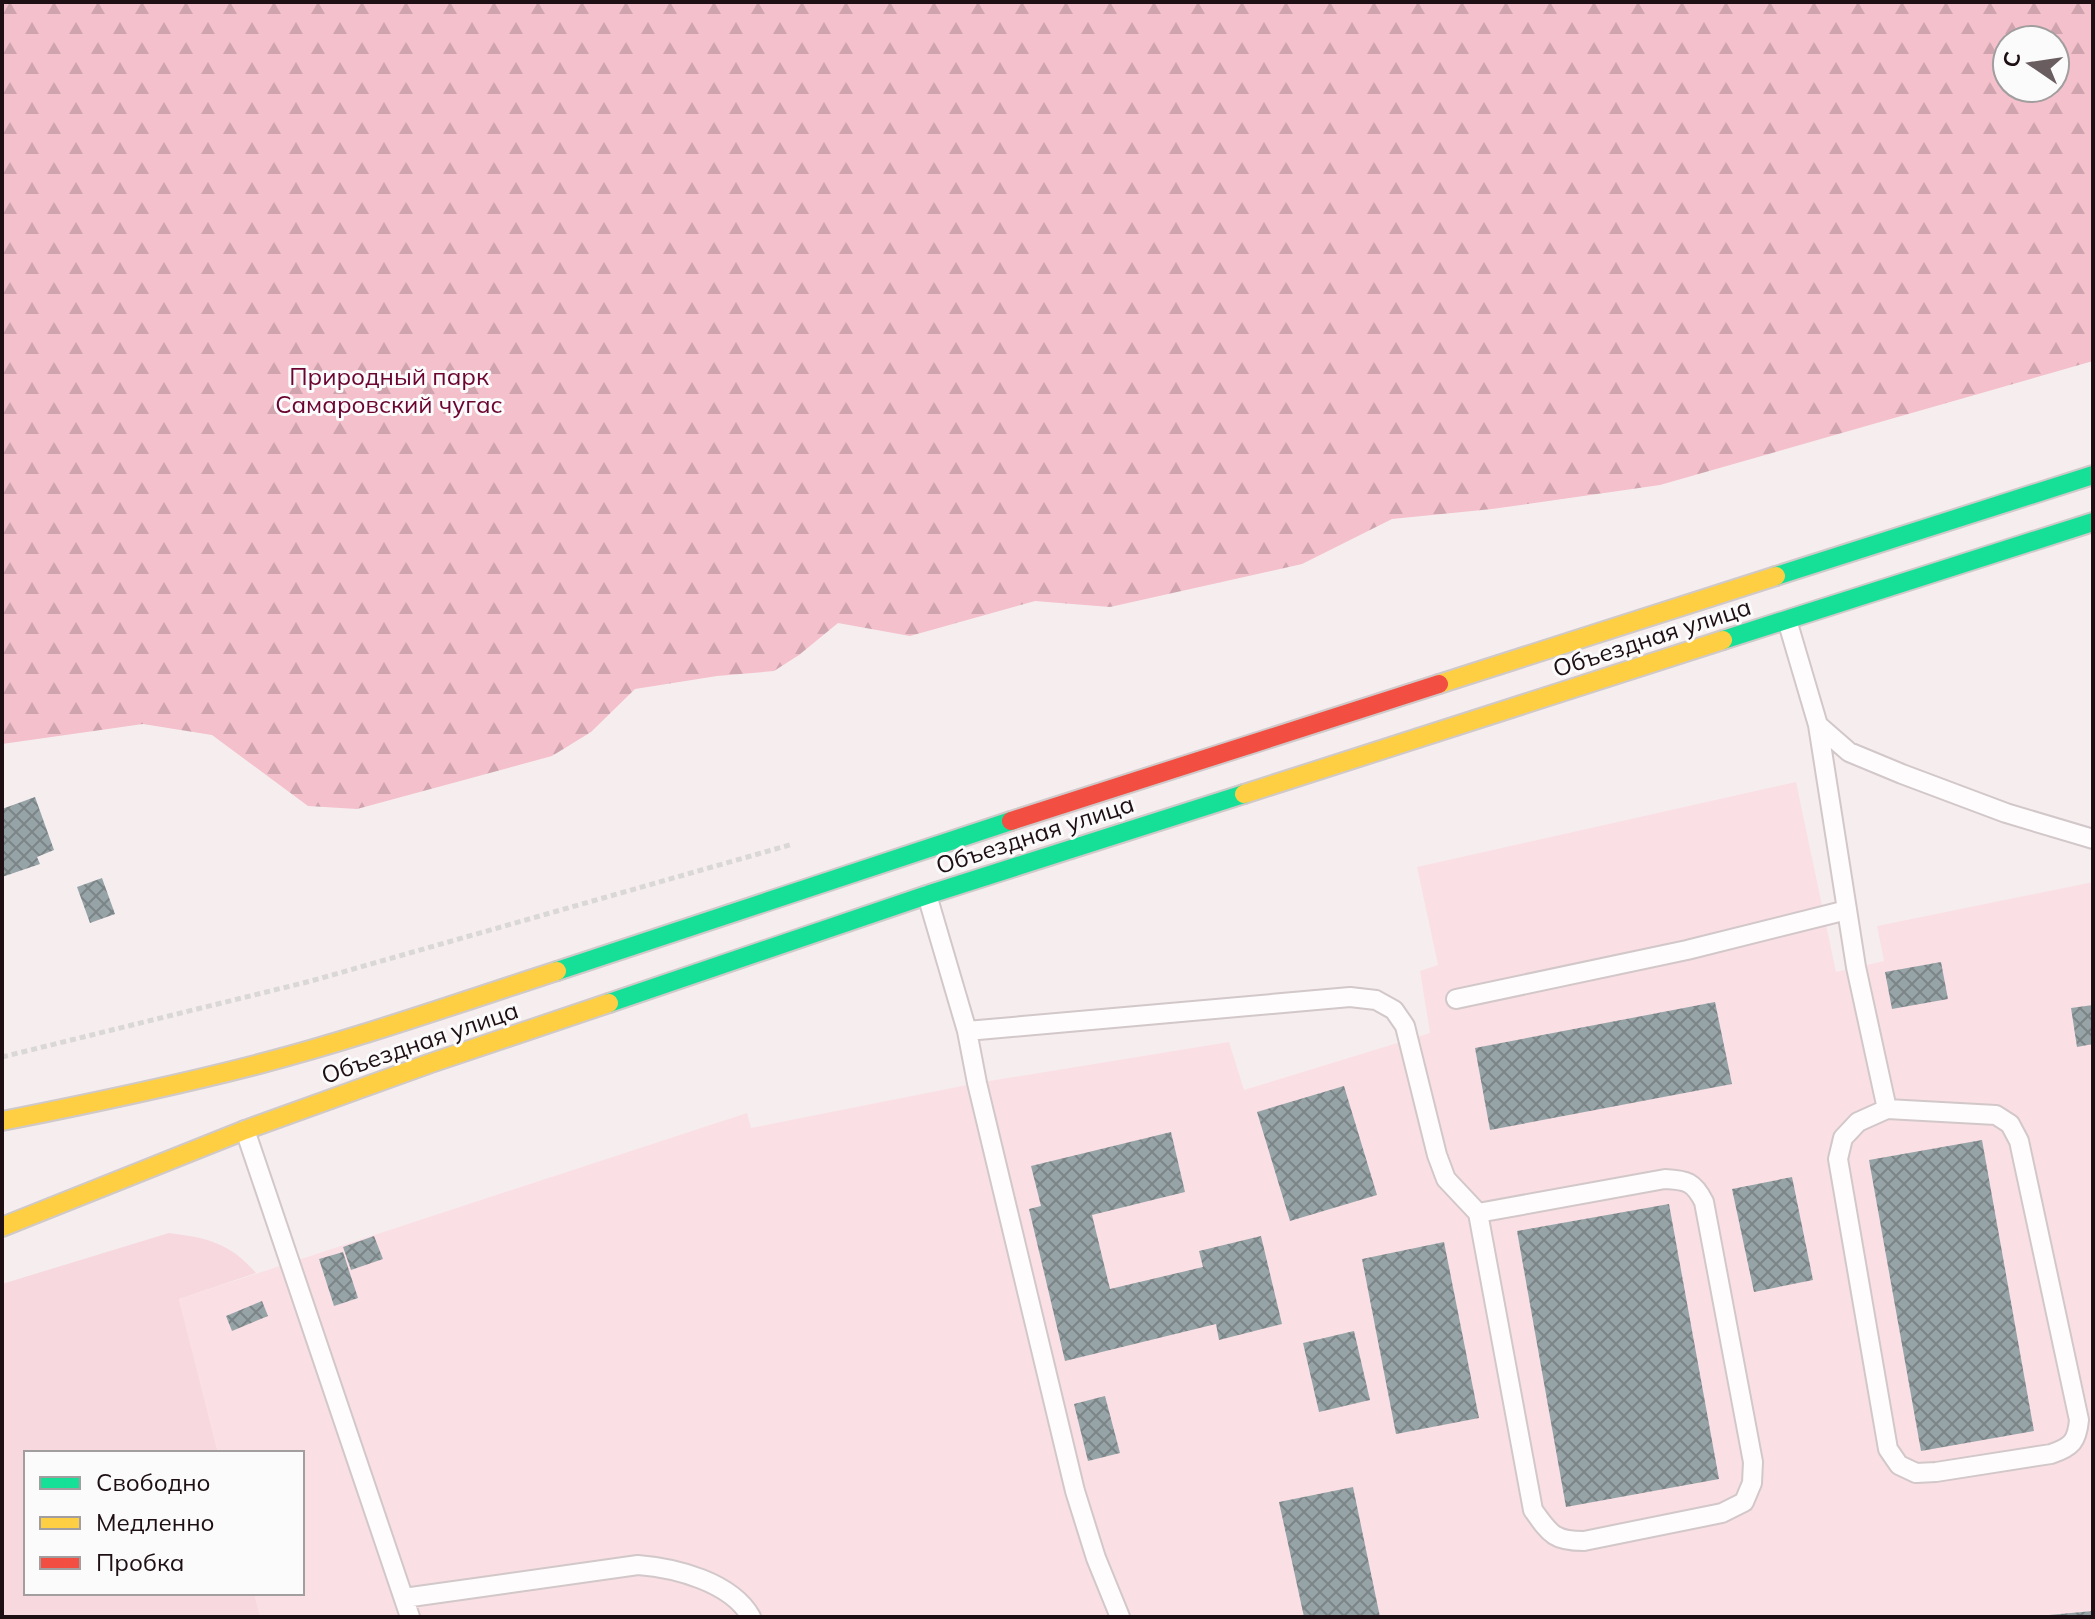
<svg xmlns="http://www.w3.org/2000/svg" width="2095" height="1619" viewBox="0 0 2095 1619" font-family="Mulish,sans-serif">
  <defs>
    <pattern id="forest-firs" width="22" height="20" patternUnits="userSpaceOnUse" patternTransform="scale(2)"><rect width="22" height="20" fill="#f3c0cc"/><path d="M5 1l3.5 6h-7zM16 11l3.5 6h-7z" fill="#d0a4ae"/></pattern>
    <pattern id="building-cross-hatch" width="8" height="8" patternUnits="userSpaceOnUse" patternTransform="scale(2)"><rect width="8" height="8" fill="#97a4a7"/><path d="M0 0l8 8M0 8l8-8" fill="none" stroke="#7b8487"/></pattern>
  </defs>
  <rect width="100%" height="100%" fill="#f6edef"/>
  <path fill="#fae0e5" d="M1796 782 1836 972 1884 961 1877 926 2093 882V1617H260L254 1593H302V1453H218L179 1299 747 1113 751 1128 977 1083 1229 1042 1244 1090 1430 1033 1420 971 1438 965 1417 867Z"/>
  <path fill="#f7d8de" d="M169 1233C208 1238 230 1243 256 1273L179 1299 218 1453H26V1593H254L260 1617H2V1284Z"/>
  <path fill="url(#forest-firs)" fill-rule="evenodd" d="M2 2H2093V361L1660 485 1492 509 1392 519 1302 564 1110 607 1035 601 910 636 838 623 799 655 774 671 717 676 635 689 591 732 552 756 357 809 308 806 212 735 143 724 2 744ZM2007 40H2055V88H2007Z"/>
  <path fill="url(#building-cross-hatch)" d="M35 797 54 850 37 857 40 864 2 877V809Z
    M102 878 115 914 90 923 77 887Z
    M1941 962 1948 999 1892 1009 1885 972Z
    M1715 1002 1732 1084 1490 1130 1475 1048Z
    M2093 1005V1044L2077 1047 2071 1008Z
    M1344 1086 1377 1195 1290 1221 1257 1112Z
    M1171 1132 1185 1192 1092 1215 1110 1289 1203 1267 1199 1251 1261 1236 1282 1324 1219 1340 1216 1324 1065 1361 1029 1209 1041 1206 1031 1166Z
    M1982 1140 2034 1431 1921 1451 1869 1160Z
    M1792 1177 1813 1280 1754 1292 1732 1189Z
    M1669 1204 1719 1479 1566 1507 1517 1231Z
    M374 1236 383 1259 351 1270 343 1247Z
    M1444 1242 1479 1418 1396 1434 1362 1259Z
    M343 1252 358 1298 334 1306 319 1259Z
    M262 1301 268 1316 232 1331 226 1316Z
    M1354 1331 1370 1400 1319 1412 1303 1343Z
    M1105 1396 1120 1453 1088 1461 1074 1404Z
    M1353 1487 1380 1617H1304L1279 1502Z
    M2093 1611V1617H2049V1615Z"/>
  <g fill="none" stroke-linecap="round" stroke-linejoin="round">
    <g stroke="#d2c7c9" stroke-width="22">
      <path id="lane" d="M1787 620 1818 725 1856 967 1887 1109
        M1818 725 1849 752 1902 774 2006 813 2093 839
        M927 895 967 1031 977 1083 1075 1491 1096 1558 1120 1617
        M1456 999 1687 950 1847 910
        M967 1031 1350 997 1376 1000 1394 1010 1405 1026 1437 1155 1446 1179 1478 1213 1533 1510C1550 1534 1554 1541 1584 1541L1722 1513 1744 1502 1752 1483 1753 1462 1704 1202C1694 1182 1687 1180 1665 1179L1478 1213
        M1887 1109 1996 1115 2010 1124 2019 1141 2079 1420C2077 1441 2072 1447 2051 1454L1936 1472 1916 1473 1899 1465 1888 1449 1838 1159 1843 1138 1858 1122Z
        M245 1130 410 1617
        M404 1598 638 1565C676 1568 731 1582 751 1617"/>
    </g>
    <g stroke="#cfc9ca" stroke-width="22">
      <path id="fast" d="M1776 576 2093 475
        M1723 640 2093 522
        M557 971 1011 821
        M609 1003 927 895 1244 794"/>
    </g>
    <g stroke="#cfc9ca" stroke-width="22">
      <path id="slow" d="M1439 684 1776 576
        M1244 794 1723 640
        M2 1121C88 1104 174 1086 259 1064 359 1038 458 1003 557 971
        M2 1227 245 1130 431 1063 609 1003"/>
    </g>
    <g stroke="#cfc9ca" stroke-width="22">
      <path id="jam" d="M1011 821 1439 684"/>
    </g>
    <path stroke="#dad7d7" stroke-width="5" stroke-dasharray="6 4" stroke-linecap="butt" d="M2 1057 311 981 793 844"/>
    <use href="#lane" stroke="#fefcfd" stroke-width="18"/>
    <use href="#fast" stroke="#16e098" stroke-width="18"/>
    <use href="#slow" stroke="#ffcf43" stroke-width="18"/>
    <use href="#jam" stroke="#f24e42" stroke-width="18"/>
  </g>
  <g text-anchor="middle" stroke-width="6" stroke-linejoin="round" paint-order="stroke">
    <g font-size="24" fill="#6b0430" stroke="#fbfbfb">
      <text x="389" y="385">Природный парк<tspan x="389" dy="28">Самаровский чугас</tspan></text>
    </g>
    <g font-size="24" fill="#1d0f13" stroke="#fbfbfb">
      <text transform="translate(1652 638) rotate(-18)" y="8">Объездная улица</text>
      <text transform="translate(1035 835) rotate(-18)" y="8">Объездная улица</text>
      <text transform="translate(420 1043) rotate(-19)" y="8">Объездная улица</text>
    </g>
  </g>
  <rect width="2095" height="1619" fill="none" stroke="#1d0f13" stroke-width="8"/>
  <rect x="24" y="1451" width="280" height="144" fill="#fbfbfb" stroke="#a29d9e" stroke-width="2"/>
  <rect x="40" y="1477" width="40" height="12" fill="#16e098" stroke="#a29d9e" stroke-width="2"/>
  <text x="96" y="1491" font-size="24" fill="#1d0f13">Свободно</text>
  <rect x="40" y="1517" width="40" height="12" fill="#ffcf43" stroke="#a29d9e" stroke-width="2"/>
  <text x="96" y="1531" font-size="24" fill="#1d0f13">Медленно</text>
  <rect x="40" y="1557" width="40" height="12" fill="#f24e42" stroke="#a29d9e" stroke-width="2"/>
  <text x="96" y="1571" font-size="24" fill="#1d0f13">Пробка</text>
  <g transform="translate(2031 64) rotate(283)"><circle r="38" fill="#fbfbfb" stroke="#a29d9e" stroke-width="2"/>
  <path d="M0-6L14 30L0 20L-14 30Z" fill="#695d60"/>
  <text y="-12" font-size="22" font-weight="bold" text-anchor="middle" fill="#1d0f13">С</text>
  </g>
</svg>
